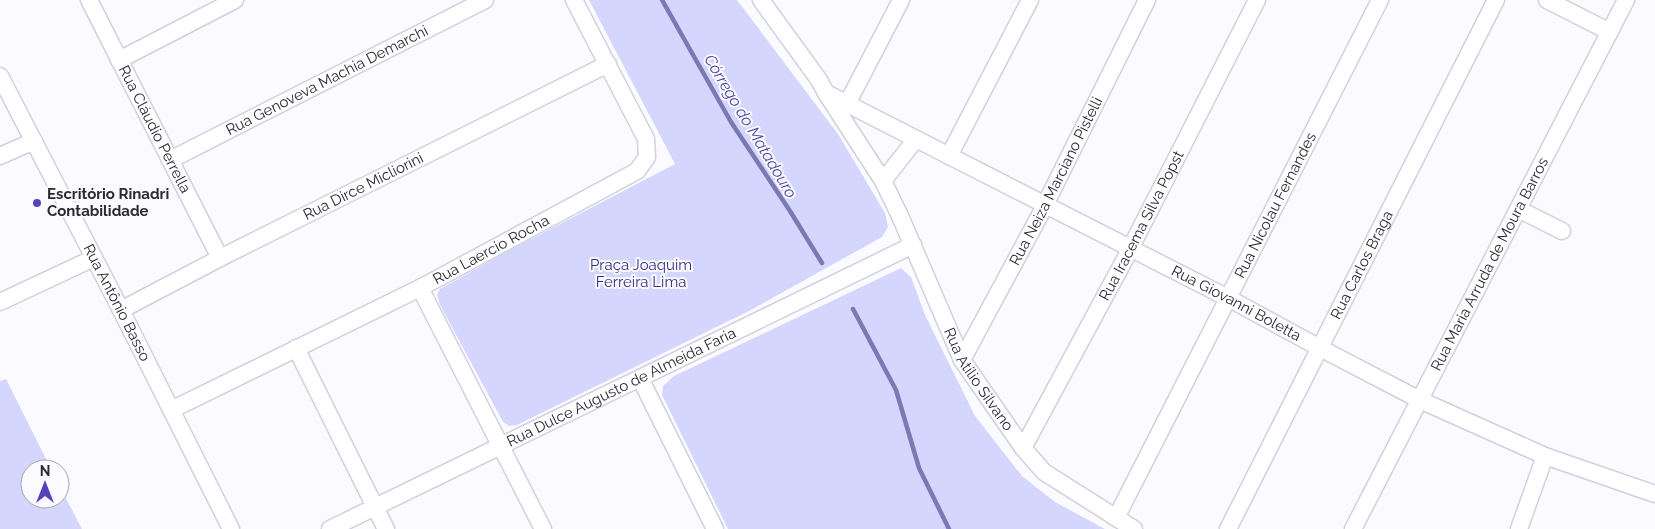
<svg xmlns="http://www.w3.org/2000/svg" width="1655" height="529" viewBox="0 0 1655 529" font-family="Raleway,sans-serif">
  <rect width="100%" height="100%" fill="#fbfbff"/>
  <path fill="#d5d6fe" d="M589 0H737L838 134 885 213 888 227 882 237 749 311 517 425 509 426 503 422 440 305 437 295 440 289 510 250 675 164Z
    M901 268 911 277 925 315 975 416 1022 476 1055 502 1105 529H728L662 395 663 386 674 376Z
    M6 379 51 469H30V499H60V487L82 529H0V381Z"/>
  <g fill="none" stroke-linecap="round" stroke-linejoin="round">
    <path stroke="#7a7ab2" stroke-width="4.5" d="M662 0 731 122 790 211 822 263
      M853 309 896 390 919 468 949 529"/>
    <g stroke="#cfd0e0" stroke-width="19">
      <g id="minor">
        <path id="s1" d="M89 0 220 258"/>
        <path id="s2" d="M761 0 819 80 826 93 883 181 900 216 962 360 1023 448 1044 472 1134 529"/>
        <path d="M1547 0 1610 32"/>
        <path d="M119 60 235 0"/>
        <path id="s3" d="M0 76 121 310 231 529"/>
        <path id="s4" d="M826 93 1228 298 1320 348 1420 400 1545 456 1655 494"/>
        <path d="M847 104 901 0"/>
        <path d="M0 156 34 141"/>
        <path d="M949 156 1030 0"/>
        <path id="s5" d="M170 160 485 0"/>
        <path d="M883 181 916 139"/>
        <path d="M1518 209 1562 231"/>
        <path d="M420 288 543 529"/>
        <path d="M0 302 94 258"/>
        <path id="s6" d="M121 310 220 258 608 64"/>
        <path d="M296 348 386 529"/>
        <path id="s7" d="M962 360 1040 215 1147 0"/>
        <path d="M640 378 715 529"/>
        <path id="s8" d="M171 410 420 288 637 171 647 157 646 139 574 0"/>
        <path id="s9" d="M1023 448 1125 259 1257 0"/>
        <path id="s10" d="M1116 518 1380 0"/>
        <path id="s11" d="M330 529 913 245"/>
        <path id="s12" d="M1228 529 1496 0"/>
        <path id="s13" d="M1353 529 1626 0"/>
        <path d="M1519 529 1545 456"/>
      </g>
    </g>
    <use href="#minor" stroke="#fff" stroke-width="16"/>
  </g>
  <circle fill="#5543bb" stroke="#fbfbff" stroke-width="2" cx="37" cy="203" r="5"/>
  <g text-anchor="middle" stroke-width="4" stroke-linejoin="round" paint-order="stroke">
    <g font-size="15" fill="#2a2a30" stroke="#fbfbff">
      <text dy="5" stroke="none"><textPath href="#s5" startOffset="176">Rua Genoveva Machia Demarchi</textPath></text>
      <text dy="5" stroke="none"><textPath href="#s1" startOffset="145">Rua Cláudio Perrella</textPath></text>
      <text dy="5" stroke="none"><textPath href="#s7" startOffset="202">Rua Neiza Marciano Pistelli</textPath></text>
      <text dy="5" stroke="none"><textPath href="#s6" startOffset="272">Rua Dirce Micliorini</textPath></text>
      <text dy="5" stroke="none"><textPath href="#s10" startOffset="351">Rua Nicolau Fernandes</textPath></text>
      <text dy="5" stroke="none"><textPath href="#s9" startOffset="252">Rua Iracema Silva Popst</textPath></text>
      <text dy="5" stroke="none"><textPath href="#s8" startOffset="358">Rua Laercio Rocha</textPath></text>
      <text dy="5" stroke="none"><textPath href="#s12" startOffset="296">Rua Carlos Braga</textPath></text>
      <text dy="5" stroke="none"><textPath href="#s13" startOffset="298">Rua Maria Arruda de Moura Barros</textPath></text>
      <text dy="5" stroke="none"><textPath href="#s3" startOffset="255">Rua Antônio Basso</textPath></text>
      <text dy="5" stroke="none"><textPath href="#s4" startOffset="461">Rua Giovanni Boletta</textPath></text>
      <text dy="5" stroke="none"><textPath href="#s2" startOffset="439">Rua Atílio Silvano</textPath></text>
      <text dy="5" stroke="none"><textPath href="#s11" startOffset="324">Rua Dulce Augusto de Almeida Faria</textPath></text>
    </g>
    <g font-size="15" font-weight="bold" fill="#2a2a30" stroke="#fbfbff" text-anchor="start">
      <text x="47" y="199">Escritório Rinadri<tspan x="47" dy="17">Contabilidade</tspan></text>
    </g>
    <g font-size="15" fill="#3b2e87" stroke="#fbfbff">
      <text x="641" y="270">Praça Joaquim<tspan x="641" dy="17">Ferreira Lima</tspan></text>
    </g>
    <g font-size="16" font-style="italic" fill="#4f46a0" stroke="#fbfbff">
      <text transform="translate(751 126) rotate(59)" y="6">Córrego do Matadouro</text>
    </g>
  </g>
  <g transform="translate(45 484)"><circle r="24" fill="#fbfbff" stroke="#a7a7ac"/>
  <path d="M0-4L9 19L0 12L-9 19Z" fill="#5543bb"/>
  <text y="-8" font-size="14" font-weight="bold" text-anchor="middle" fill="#2a2a30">N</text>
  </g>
</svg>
